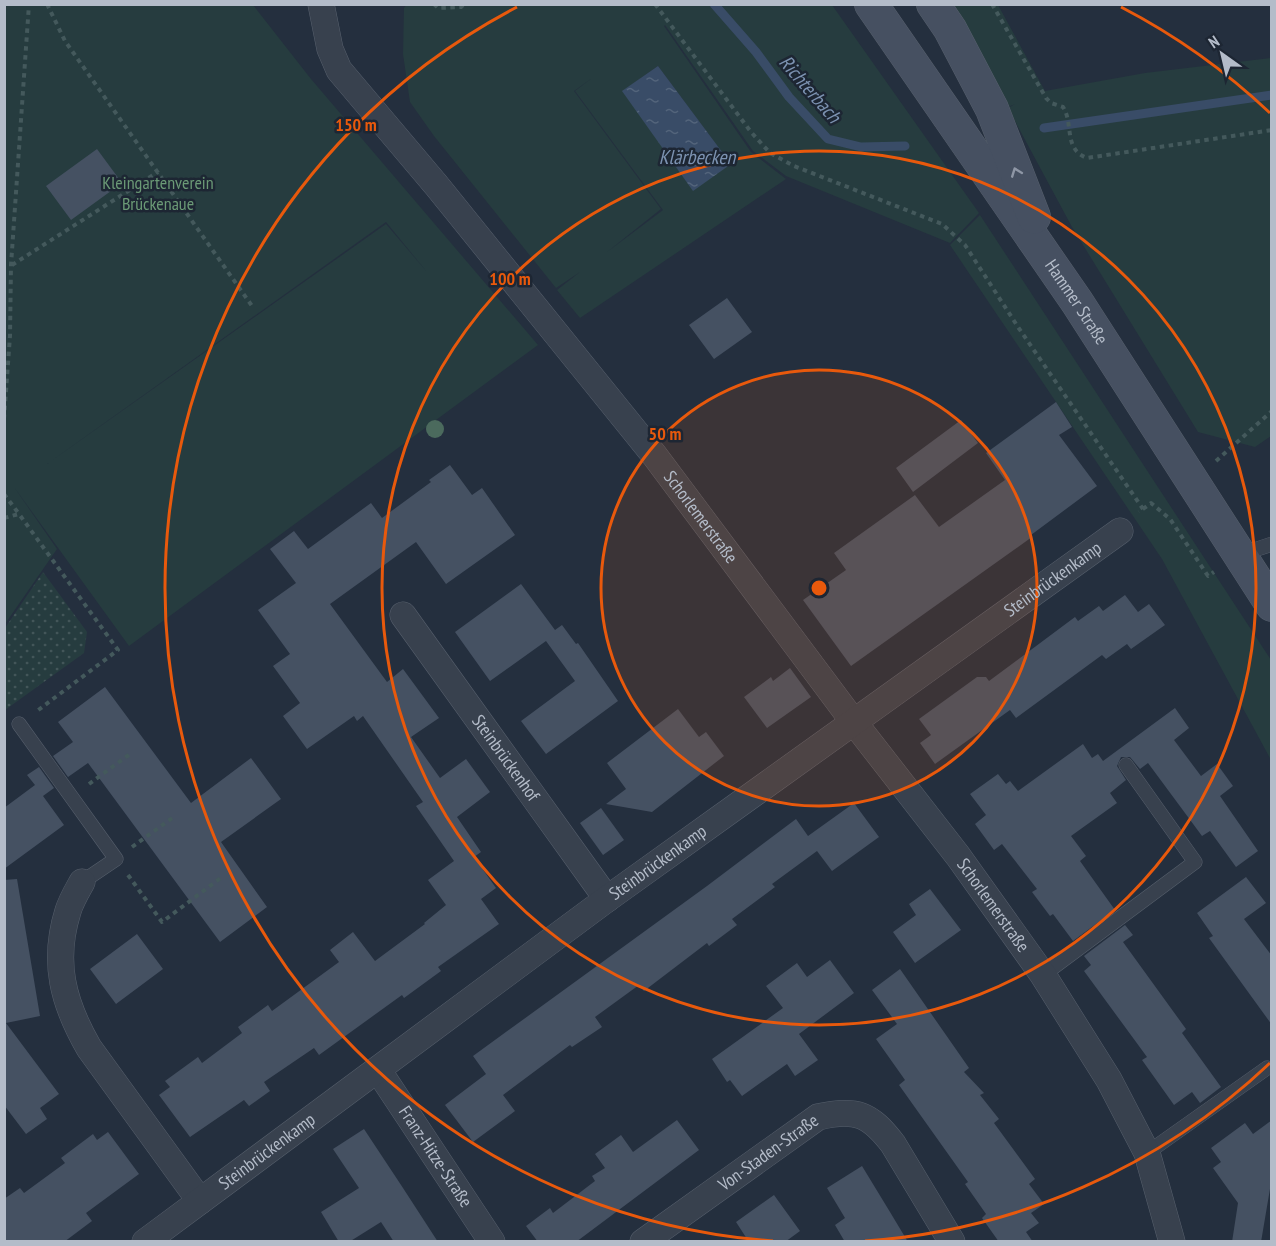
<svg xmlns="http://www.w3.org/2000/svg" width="1276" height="1246" viewBox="0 0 1276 1246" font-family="'PT Sans Narrow',sans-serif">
  <defs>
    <pattern id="park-dots" width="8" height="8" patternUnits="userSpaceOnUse" patternTransform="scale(1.5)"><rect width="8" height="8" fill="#263c3f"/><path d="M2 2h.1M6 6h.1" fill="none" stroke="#435659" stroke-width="1.8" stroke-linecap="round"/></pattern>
    <pattern id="water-ripples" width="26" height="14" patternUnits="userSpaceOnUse" patternTransform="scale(1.5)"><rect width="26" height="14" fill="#394c67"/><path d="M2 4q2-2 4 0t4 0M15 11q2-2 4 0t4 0" fill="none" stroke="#53647b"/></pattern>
  </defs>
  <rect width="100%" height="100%" fill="#242f3e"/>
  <path fill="#263c3f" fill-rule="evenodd" d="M407 4 832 5 979 213 950 243 786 176 753 151 665 25 664 26 751 152 786 179 580 318 557 290 580 272 556 288 434 136 410 102 403 54 404 8ZM658 66 730 163V164L623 91ZM592 78 575 91 663 210 607 252 661 209 574 91Z
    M5 5H253L311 79 538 345 129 646 14 487 57 549 5 624ZM386 222 427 272 386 224 47 464Z
    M953 5H998L1045 91 1145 73 1271 58V436L1255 447 1198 432 1072 227 1008 108 1015 104 1008 107Z
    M980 215 1271 660V760L1162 559 950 245Z"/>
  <path fill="url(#park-dots)" d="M43 572 87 632 84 653 5 710V628Z"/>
  <path fill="url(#water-ripples)" d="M658 66 731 164 693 191 622 91Z"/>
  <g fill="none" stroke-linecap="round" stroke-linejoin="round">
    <path stroke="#394c67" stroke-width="9" d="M714 4 756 52 789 97 828 139 861 147 905 146
      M1044 128 1272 95"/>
  </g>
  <path fill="#455162" d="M97 149 122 183 71 220 46 186Z
    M727 298 752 332 714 359 689 325Z
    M1056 402 1072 427 1059 435 1097 486 1031 535 1032 537 851 666 803 600 846 570 834 553 915 495 939 527 1005 480 986 453Z
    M961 420 978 443 913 492 896 468Z
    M450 465 472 495 482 488 515 535 446 584 416 542 330 604 387 682 403 669 439 718 411 737 440 778 466 759 490 792 457 817 481 852 474 857 496 888 481 899 499 924 438 967 441 971 404 998 402 995 319 1055 314 1048 264 1082 270 1091 249 1106 244 1100 190 1137 159 1095 170 1087 165 1081 198 1057 202 1063 242 1033 238 1027 268 1005 272 1011 339 962 330 950 353 932 375 961 425 924 424 923 446 905 428 880 454 861 416 806 423 802 363 716 357 721 354 716 307 749 283 716 300 703 273 666 290 654 258 610 296 583 270 549 294 531 308 549 371 503 382 518 431 482 429 480Z
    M521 584 555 630 562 625 576 644 578 643 618 701 546 754 521 721 575 681 546 641 490 681 455 632Z
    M1125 595 1138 612 1149 604 1165 625 1131 649 1127 644 1106 659 1102 655 1016 718 1010 710 935 764 920 743 931 735 919 719 977 677H986L989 681 1075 617 1078 621 1099 606 1103 611Z
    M790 668 811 697 767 728 744 697 771 677 773 681Z
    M105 687 191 803 251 758 281 799 221 842 267 907 220 942 88 763 68 777 53 756 73 742 58 722Z
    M1175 708 1189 728 1174 740 1201 776 1217 764 1233 786 1220 796 1258 851 1236 867 1210 831 1202 836 1148 763 1140 769 1130 757H1121L1117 766 1126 780 1110 793 1117 803 1071 836 1086 856 1080 861 1115 910 1073 941 1053 914 1050 916 1032 892 1037 889 1002 844 994 850 975 824 986 815 970 794 998 774 1006 784 1010 781 1018 791 1083 744 1092 758 1098 754 1103 761Z
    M678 709 699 737 706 732 724 756 652 812 606 804 626 789 607 763Z
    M39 767 54 788 43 796 64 825 4 869V808L35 785 27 775Z
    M854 803 879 837 832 871 817 851 772 884 775 887 732 919 737 925 709 946 707 943 644 991 639 985 595 1017 602 1027 572 1047 570 1045 503 1095 515 1111 473 1142 445 1105 486 1074 473 1056 707 886 796 819 808 836Z
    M601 808 624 840 603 855 580 823Z
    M1246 877 1266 903 1244 919 1272 956V1025L1209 938 1213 936 1197 913Z
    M17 879 40 1016 6 1023 59 1094 40 1108 47 1119 26 1134 4 1105V880Z
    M930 889 961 930 915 963 893 932 916 915 909 904Z
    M1125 925 1133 935 1123 942 1186 1029 1182 1033 1221 1087 1200 1103 1192 1092 1174 1105 1142 1060 1147 1057 1084 971 1091 965 1084 956Z
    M137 934 163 969 116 1004 90 969Z
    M830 960 854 993 799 1034 818 1060 795 1076 787 1064 742 1096 730 1080 727 1082 712 1059 783 1008 766 986 797 963 807 977Z
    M900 969 969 1068 964 1072 984 1093 980 1095 999 1119 994 1123 1035 1179 1029 1184 1044 1204 1031 1213 1039 1223 1026 1232 1033 1242H999L982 1218 986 1214 965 1184 968 1182 899 1085 905 1080 876 1039 897 1024 872 990Z
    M677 1120 699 1150 576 1242H538L526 1226 550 1208 553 1213 595 1181 592 1176 605 1168 595 1154 621 1135 633 1152Z
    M1272 1120V1177L1261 1242H1232L1238 1203 1213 1168 1221 1162 1211 1148 1245 1123 1253 1134Z
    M364 1129 403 1188 438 1242H394L381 1222 349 1242H339L321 1212 359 1188 333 1149Z
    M108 1132 139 1174 86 1213 92 1221 64 1242H4V1199L20 1188 24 1193 65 1163 61 1158 93 1134 97 1140Z
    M862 1166 890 1212 908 1242H845L835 1225 845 1218 827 1188Z
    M774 1195 800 1231 785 1242H749L736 1222Z"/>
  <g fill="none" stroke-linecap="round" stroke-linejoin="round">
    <g stroke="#565f6c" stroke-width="15">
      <path id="service" d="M1239 555 1272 544
        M19 724 116 859 82 882
        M1043 975 1195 862 1126 765
        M1147 1153 1267 1068"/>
    </g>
    <g stroke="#565f6c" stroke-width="27">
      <g id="minor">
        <path id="s1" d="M321 4 330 49 339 70 437 186 655 456 853 721 958 856 1043 975 1109 1080 1147 1153 1172 1242"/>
        <path id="s2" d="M403 615 607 899"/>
        <path d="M82 882C77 891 71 901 68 911 52 962 63 1003 89 1048L200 1201"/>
        <path id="s3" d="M378 1070 492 1242"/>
        <path id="s4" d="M145 1242 607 899 1120 531"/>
        <path id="s5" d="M643 1242 818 1117C856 1108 870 1114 893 1144L952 1242"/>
      </g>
    </g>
    <g stroke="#565f6c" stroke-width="34">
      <g id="secondary">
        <path id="s6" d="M871 4 1077 302 1272 605"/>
        <path d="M933 4 950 29 992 109 1034 217"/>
      </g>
    </g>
    <path stroke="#44595c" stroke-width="4" stroke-dasharray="4.5 4.5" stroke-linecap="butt" d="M47 4 65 41 252 306
      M434 4 438 8 461 7 464 4
      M655 4 751 132 770 153 794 166 942 224 965 245 1018 327 1143 509 1139 512
      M992 4 1046 98 1051 103 1063 107C1074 124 1063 149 1087 158L1272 130
      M12 265 158 172
      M4 419 10 336 11 265 29 4
      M1216 461 1272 411
      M4 494 19 514
      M1143 509 1151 503 1170 519 1208 576 1214 572
      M4 518 19 514 118 650 37 711
      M89 784 130 754
      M132 847 175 816
      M128 875 162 922 222 877"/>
    <use href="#service" stroke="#38414e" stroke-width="14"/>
    <use href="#minor" stroke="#38414e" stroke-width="26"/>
    <use href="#secondary" stroke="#465061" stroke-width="33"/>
  </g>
  <circle fill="#4b6a5d" cx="435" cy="429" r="9"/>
  <defs><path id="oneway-chevron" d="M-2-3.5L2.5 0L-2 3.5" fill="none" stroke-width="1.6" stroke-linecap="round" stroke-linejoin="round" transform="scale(1.5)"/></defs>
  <use stroke="#8e96a5" href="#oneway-chevron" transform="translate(1016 172) rotate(-111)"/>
  <circle cx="819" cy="588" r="218" fill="#e8590c" fill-opacity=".12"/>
  <g fill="none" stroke="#e8590c" stroke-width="3">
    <circle cx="819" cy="588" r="218"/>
    <circle cx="819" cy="588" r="437"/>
    <path d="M1270 1063A655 655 0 0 1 865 1241M773 1241A655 655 0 0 1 517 7M1121 7A655 655 0 0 1 1270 113"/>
  </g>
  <g text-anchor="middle" stroke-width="5" stroke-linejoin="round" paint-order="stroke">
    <g font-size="18" fill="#6b9a76" stroke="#1d2633">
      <text x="158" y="189">Kleingartenverein<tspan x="158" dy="21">Brückenaue</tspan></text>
    </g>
    <g font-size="18" fill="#b4bcc9" stroke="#1d2633">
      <text dy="6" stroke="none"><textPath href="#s6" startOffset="362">Hammer Straße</textPath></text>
      <text dy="6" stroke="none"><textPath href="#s1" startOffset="644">Schorlemerstraße</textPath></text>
      <text dy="6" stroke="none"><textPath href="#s4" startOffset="1124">Steinbrückenkamp</textPath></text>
      <text dy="6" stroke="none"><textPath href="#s2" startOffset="176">Steinbrückenhof</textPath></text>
      <text dy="6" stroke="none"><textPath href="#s4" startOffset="638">Steinbrückenkamp</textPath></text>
      <text dy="6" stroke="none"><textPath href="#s1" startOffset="1130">Schorlemerstraße</textPath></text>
      <text dy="6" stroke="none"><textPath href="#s4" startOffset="152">Steinbrückenkamp</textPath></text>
      <text dy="6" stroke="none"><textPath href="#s5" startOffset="154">Von-Staden-Straße</textPath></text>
      <text dy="6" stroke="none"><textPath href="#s3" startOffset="104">Franz-Hitze-Straße</textPath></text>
    </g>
    <g font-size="20" font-style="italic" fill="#7c92b1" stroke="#1d2633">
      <text transform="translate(810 89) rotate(49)" y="7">Richterbach</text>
      <text x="697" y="164">Klärbecken</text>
    </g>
  </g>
  <circle cx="819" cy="588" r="9" fill="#e8590c" stroke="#1d2633" stroke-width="3"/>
  <g font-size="18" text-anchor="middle" font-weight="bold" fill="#e8590c" stroke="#1d2633" stroke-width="5" stroke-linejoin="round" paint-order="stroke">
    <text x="356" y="131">150 m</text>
    <text x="510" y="285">100 m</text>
    <text x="665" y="440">50 m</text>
  </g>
  <rect width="1276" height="1246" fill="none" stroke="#b4bcc9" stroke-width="12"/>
  <g transform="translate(1222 54) rotate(326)" stroke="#1d2633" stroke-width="4.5" paint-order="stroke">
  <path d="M0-4.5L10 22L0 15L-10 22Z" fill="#b4bcc9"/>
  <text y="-9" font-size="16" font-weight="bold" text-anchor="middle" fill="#b4bcc9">N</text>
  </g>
</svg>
